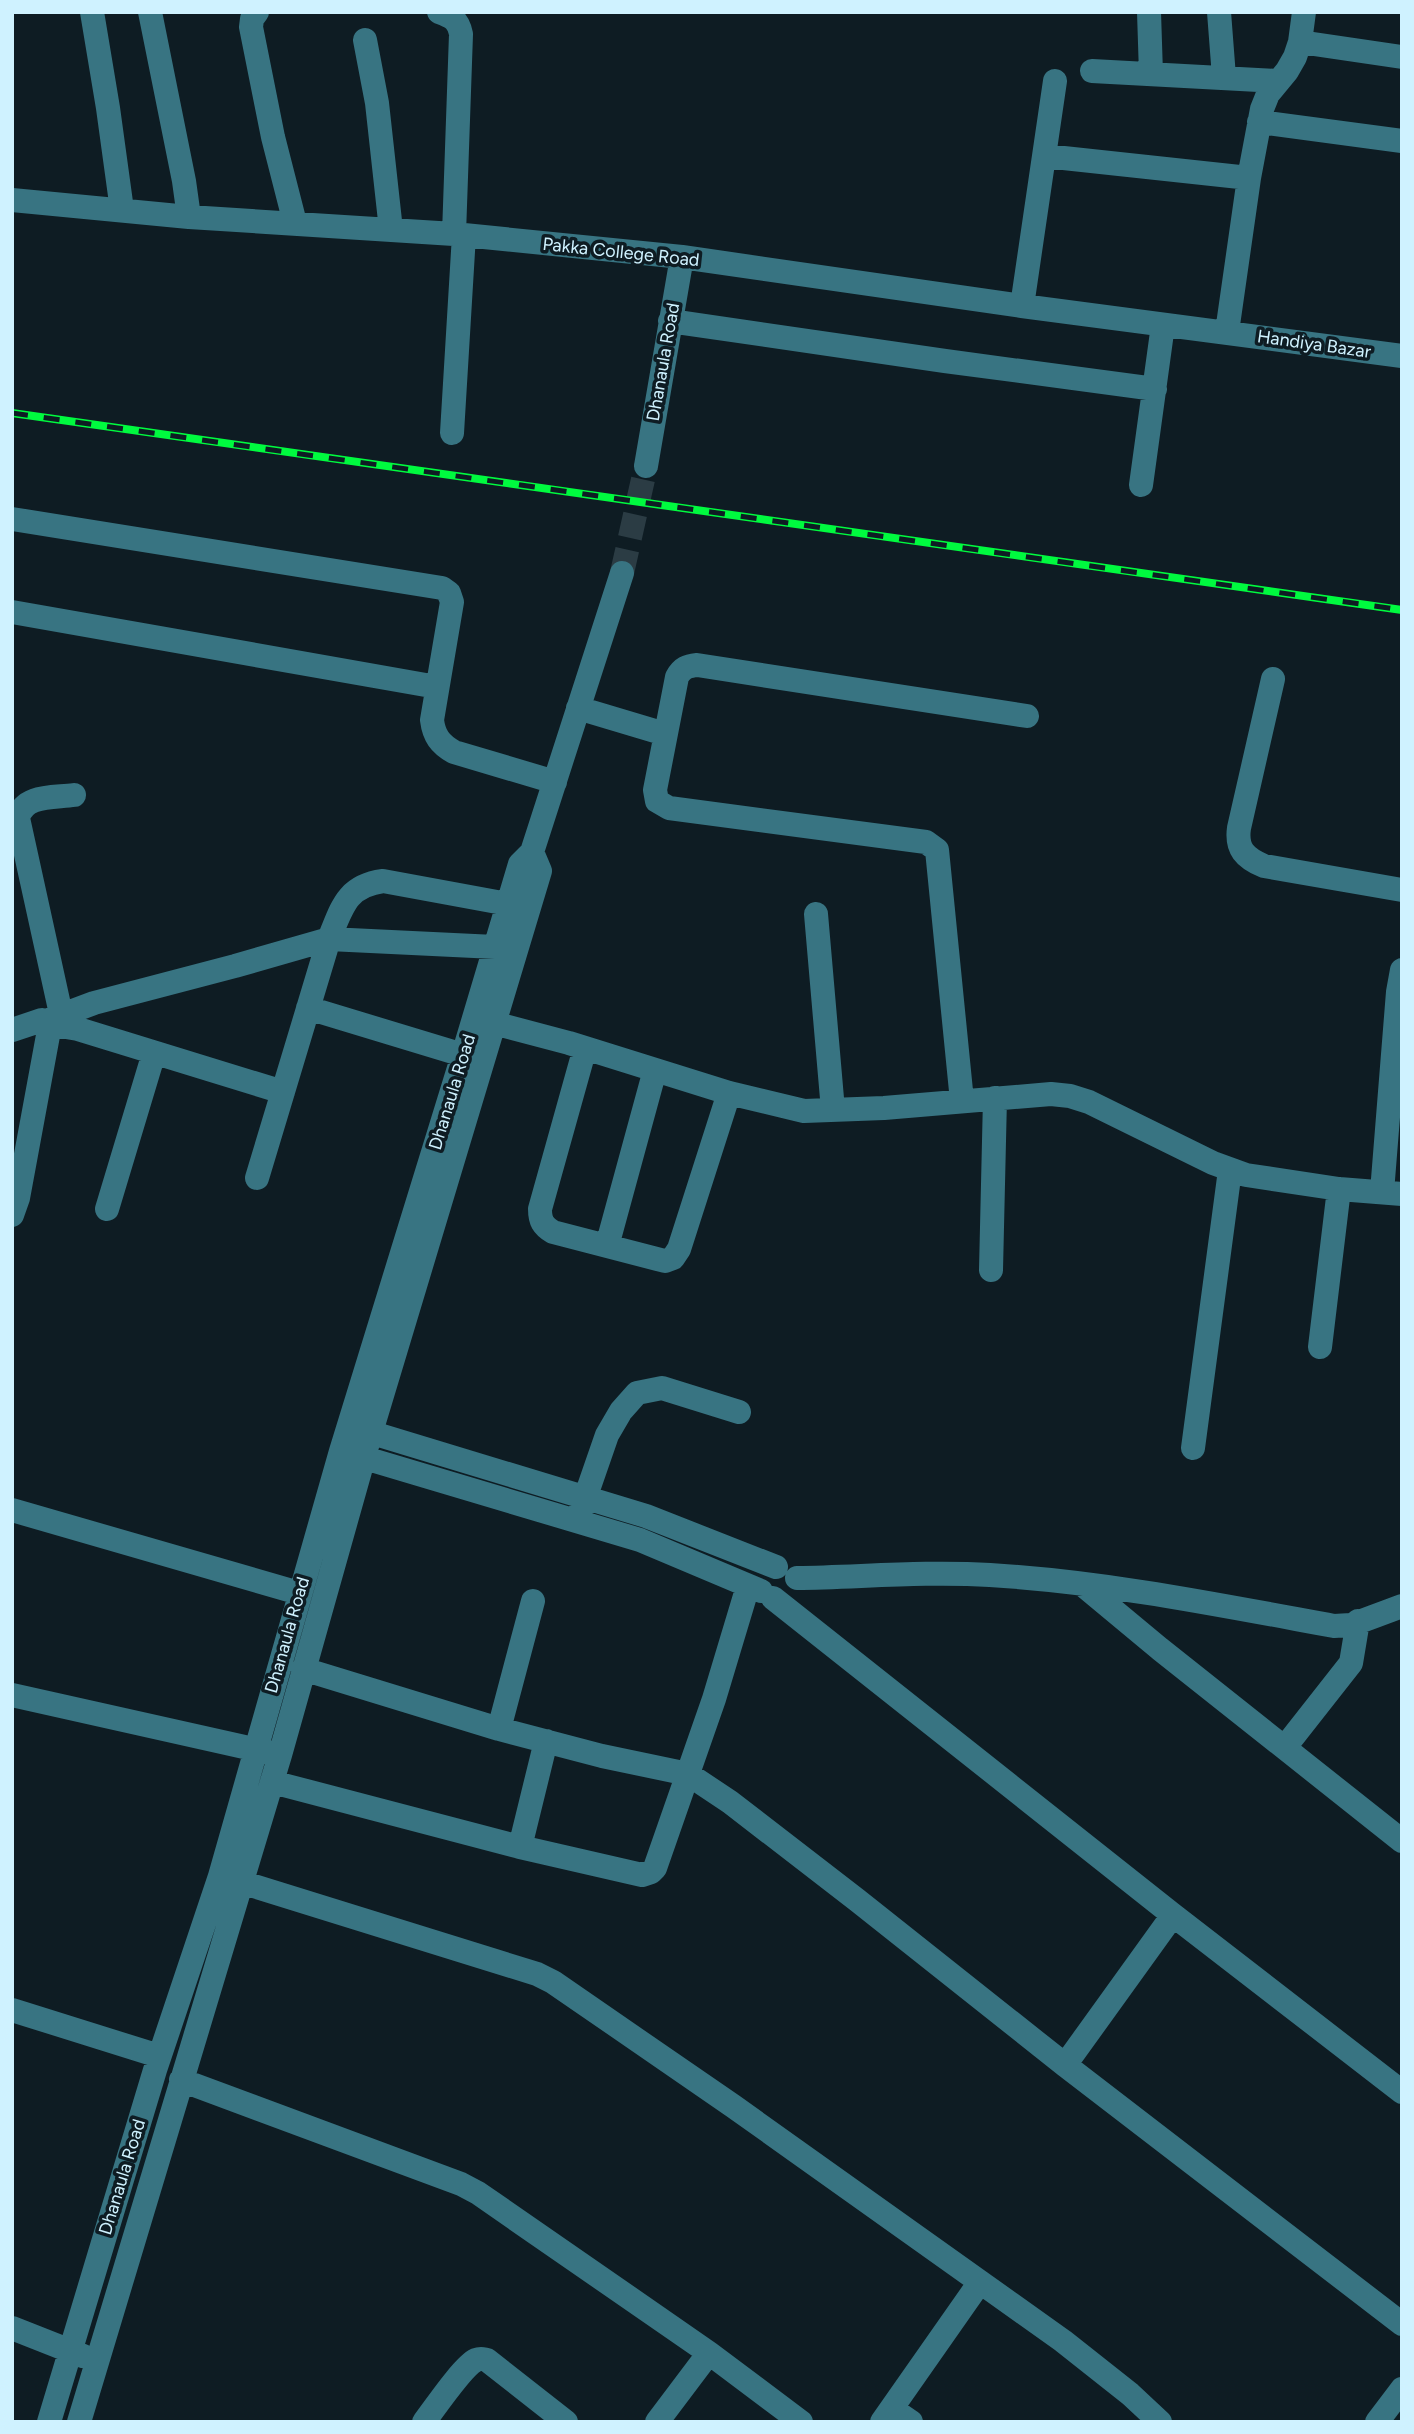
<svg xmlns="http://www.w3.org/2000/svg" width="1414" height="2434" viewBox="0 0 1414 2434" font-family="Figtree,sans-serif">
  <rect width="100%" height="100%" fill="#0e1c23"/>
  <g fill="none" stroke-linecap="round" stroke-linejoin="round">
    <path stroke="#2b3c44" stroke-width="24" stroke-dasharray="24 12" stroke-linecap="butt" d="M622 573 646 466"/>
    <path stroke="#387482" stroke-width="24" d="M92 12 108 108 122 210
      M150 12 184 181 189 217
      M257 12 252 19 251 27 273 137 295 223
      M439 12C452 17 458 19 461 34L454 234
      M1149 12 1151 74
      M1219 12 1224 77
      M365 40 377 103 391 230
      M1300 42 1402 57
      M1092 71 1277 81
      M1259 122 1402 141
      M1045 156 1249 178
      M12 200 189 217 454 234 682 257 1022 306 1402 356
      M1022 306 1055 81
      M670 321 945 361 1155 389
      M1227 332 1249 178 1262 109 1268 94 1287 71 1295 57 1300 42 1304 12
      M452 433 464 235
      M646 466 682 257
      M1141 485 1163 325
      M12 519 442 588 449 593 452 602 432 720C434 736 440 744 454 752L555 782
      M12 612 437 687
      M1273 679 1239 828C1236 849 1245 858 1264 866L1402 890
      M578 708 665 734
      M816 914 833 1110
      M308 1008 463 1055
      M61 1014 18 818C24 794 54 798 74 795
      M478 1019 569 1043 729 1093 804 1111 884 1108 1051 1094 1070 1096 1089 1102 1213 1163 1246 1175 1339 1189 1402 1194
      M46 1021 94 1003 235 966 329 939 495 947
      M48 1024 78 1029 283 1092
      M12 1030 42 1020 48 1024 49 1030 18 1198 12 1215
      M585 1048 540 1209C540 1221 543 1226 553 1232L665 1261 673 1258 679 1249 729 1093
      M962 1101 937 850 926 842 669 808 657 801 655 790 677 677C682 668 687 666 697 665L1027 716
      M257 1178 329 939C342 908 346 886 383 881L508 904
      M1382 1192 1398 992 1402 970
      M107 1209 154 1053
      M607 1246 655 1070
      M991 1270 995 1098
      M1320 1347 1339 1189
      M356 1428 646 1516 776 1567
      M1193 1448 1230 1170
      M348 1453 640 1540 761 1591
      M12 1510 299 1593
      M581 1510 607 1435 621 1411 637 1393 662 1388 739 1412
      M797 1578C861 1577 926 1571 990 1575 1106 1582 1220 1605 1334 1626L1351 1625 1402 1606
      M1083 1585 1160 1649 1402 1841
      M773 1598 1173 1915 1402 2092
      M303 1669 499 1729 602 1756 688 1774 730 1802 857 1900 1065 2065 1402 2324
      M12 1695 271 1753
      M499 1729 533 1601
      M1285 1747 1351 1663 1358 1621
      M272 1782 520 1847 642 1875 651 1872 655 1868 714 1699 748 1586
      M520 1847 546 1741
      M228 1878 537 1974 553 1982 733 2106 1063 2341 1130 2394 1160 2422
      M12 2010 159 2056
      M1065 2065 1173 1915
      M181 2080 461 2184 478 2193 709 2353 801 2422
      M12 2328 83 2356
      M892 2409 911 2422
      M49 2422 155 2070 220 1876 341 1451 463 1055 520 864 532 852 622 573
      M79 2422 280 1755 371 1432 540 871 532 852
      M424 2422C434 2409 463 2366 476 2360 481 2358 482 2359 487 2360L566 2422
      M657 2422 709 2353
      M882 2422 980 2282
      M1377 2422 1402 2389"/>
    <g stroke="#00fa3f" stroke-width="8">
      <path id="rail" d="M12 413 1402 610"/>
    </g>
    <use href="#rail" stroke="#0e1c23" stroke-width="5" stroke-dasharray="16" stroke-linecap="butt"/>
  </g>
  <g text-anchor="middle" stroke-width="7" stroke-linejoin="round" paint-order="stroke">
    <g font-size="18" fill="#cff2ff" stroke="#0e1c23">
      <text transform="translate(621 252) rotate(6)" y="6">Pakka College Road</text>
      <text transform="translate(1314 344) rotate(8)" y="6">Handiya Bazar</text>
      <text transform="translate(663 362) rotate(-80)" y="6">Dhanaula Road</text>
      <text transform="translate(452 1092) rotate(-73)" y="6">Dhanaula Road</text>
      <text transform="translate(287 1635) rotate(-74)" y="6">Dhanaula Road</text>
      <text transform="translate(122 2177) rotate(-73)" y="6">Dhanaula Road</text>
    </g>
  </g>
  <rect width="1414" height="2434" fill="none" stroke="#cff2ff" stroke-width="28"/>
</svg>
